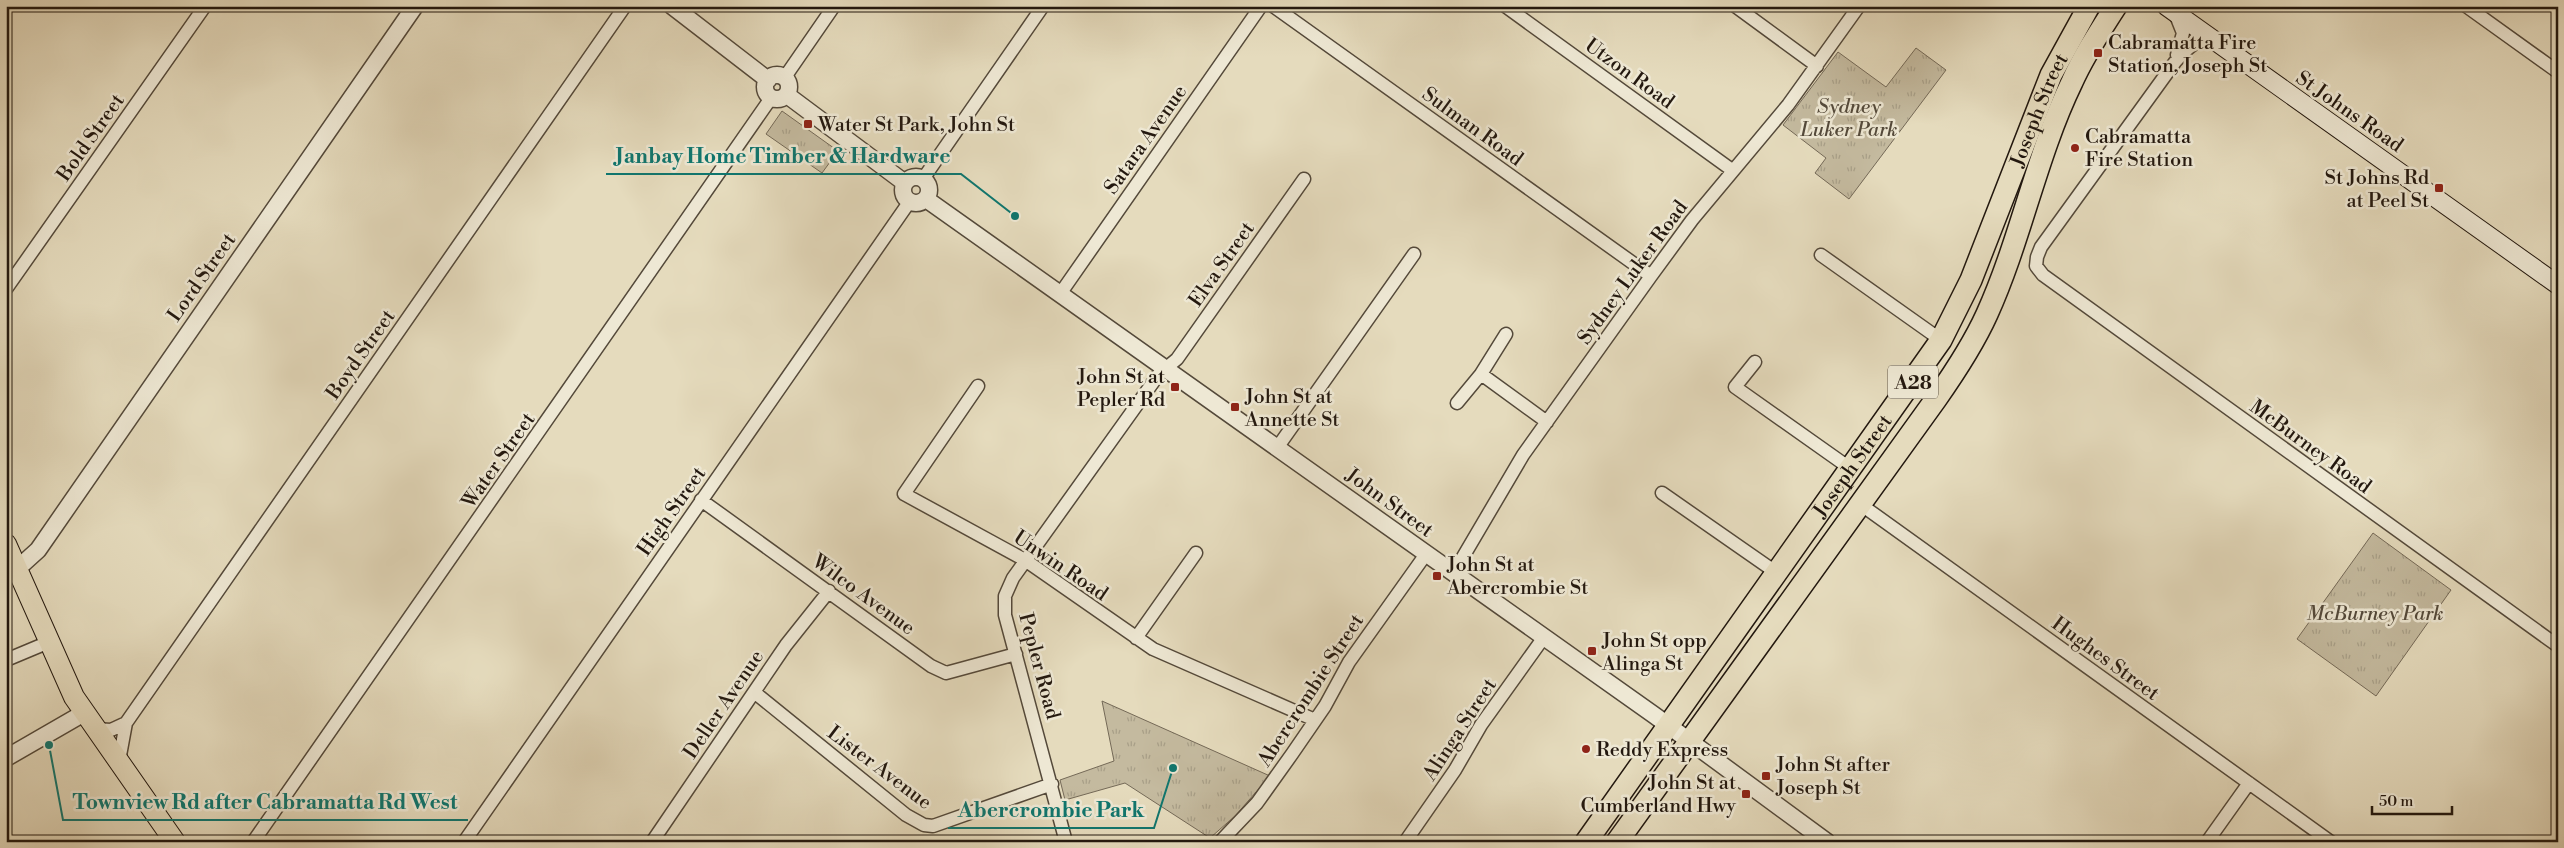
<svg xmlns="http://www.w3.org/2000/svg" width="2564" height="848" viewBox="0 0 2564 848" font-family="'Libre Bodoni',serif">
  <defs>
    <pattern id="park-tufts" width="24" height="20" patternUnits="userSpaceOnUse" patternTransform="scale(1.25)"><rect width="24" height="20" fill="#c4ba9f"/><path d="M3 7l-1-3M5 7V3M7 7l1-3M15 17l-1-3M17 17v-4M19 17l1-3" fill="none" stroke="#a89f88"/></pattern>
  </defs>
  <rect width="100%" height="100%" fill="#e5dbbd"/>
  <filter id="stains"><feTurbulence type="fractalNoise" baseFrequency=".004" numOctaves="4"/><feColorMatrix values="0 0 0 0 .2 0 0 0 0 .09 0 0 0 0 .02 0 0 0 .5 -.17"/></filter>
  <radialGradient id="worn" r=".72"><stop offset=".6" stop-color="#630" stop-opacity="0"/><stop offset="1" stop-color="#630" stop-opacity=".3"/></radialGradient>
  <path fill="url(#park-tufts)" stroke="#746957" d="M1916 48 1946 70 1849 199 1815 173 1826 158 1783 125 1838 52 1886 87Z
    M782 111 838 151 822 173 766 134Z
    M2373 533 2451 590 2376 696 2297 639Z
    M1102 701 1270 776 1235 816 1210 838 1125 783 1065 800 1060 780 1114 761Z"/>
  <g fill="none" stroke-linecap="round" stroke-linejoin="round">
    <g stroke="#54493a" stroke-width="15">
      <path id="minor" d="M1273 6 1651 276
        M1505 6 1732 170
        M1735 6 1817 66
        M2466 6 2558 72
        M2175 13 2183 33 2177 55
        M2210 38C2194 41 2185 50 2175 62L2041 247 2037 257 2036 266 2043 275 2558 646
        M785 77 834 6
        M923 179 1043 6
        M1821 255 1941 340
        M6 289 205 6
        M1060 294 1261 6
        M1755 362 1735 387 1851 469
        M1481 374 1547 422
        M978 386 904 494 1025 560 1153 649 1315 720
        M1457 403 1481 374 1506 334
        M1277 448 1414 254
        M1662 493 1777 573
        M701 500 931 666 946 673 1016 654
        M1860 504 2331 842
        M1453 574 1523 455 1651 276 1692 220 1788 105 1859 6
        M1136 638 1196 553
        M6 660 49 642
        M754 692 906 815 924 825 933 826 1052 784
        M95 729 111 730 126 723
        M119 761 126 723 625 6
        M253 842 771 98
        M464 842 910 201
        M652 842 786 645 829 591
        M1066 842 1005 615V596L1013 578 1159 374 1177 359 1304 179
        M1220 842 1257 803 1292 754 1325 706 1349 662 1426 554
        M1405 842 1455 770 1481 725 1544 637
        M2207 842 2249 783"/>
    </g>
    <g stroke="#54493a" stroke-width="19">
      <path id="tertiary" d="M672 6 768 80
        M765 87a12 12 0 1 1 24 0a12 12 0 1 1-24 0Z
        M787 95 905 183
        M903 190a13 13 0 1 1 26 0a13 13 0 1 1-26 0Z
        M926 199 1654 715 1827 842
        M17 569 38 550 415 6
        M6 758 84 713"/>
    </g>
    <g stroke="#23180f" stroke-width="20">
      <path id="secondary" d="M2166 6 2558 285"/>
    </g>
    <g stroke="#23180f" stroke-width="22">
      <path id="primary" d="M6 544 74 697 175 842"/>
    </g>
    <g stroke="#23180f" stroke-width="24">
      <g id="trunk">
        <path id="s1" d="M1586 842 1941 340 1971 280 2051 75 2089 6"/>
        <path d="M1617 842 1936 399C1955 372 1973 345 1987 314 2021 239 2036 156 2072 82 2084 55 2100 31 2116 6"/>
      </g>
    </g>
    <use href="#minor" stroke="#eee8d4" stroke-width="12"/>
    <use href="#tertiary" stroke="#eee8d4" stroke-width="16"/>
    <use href="#secondary" stroke="#eee8d4" stroke-width="18"/>
    <use href="#primary" stroke="#e5dbbd" stroke-width="20"/>
    <use href="#trunk" stroke="#e5dbbd" stroke-width="21"/>
  </g>
  <g fill="#8f2418" stroke="#eee8d4" stroke-width="2">
    <rect x="2093" y="48" width="10" height="10" rx="2.5"/>
    <rect x="803" y="119" width="10" height="10" rx="2.5"/>
    <circle cx="2075" cy="148" r="5"/>
    <rect x="2434" y="183" width="10" height="10" rx="2.5"/>
    <rect x="1170" y="382" width="10" height="10" rx="2.5"/>
    <rect x="1230" y="402" width="10" height="10" rx="2.5"/>
    <rect x="1432" y="571" width="10" height="10" rx="2.5"/>
    <rect x="1587" y="646" width="10" height="10" rx="2.5"/>
    <circle cx="1586" cy="749" r="5"/>
    <rect x="1761" y="771" width="10" height="10" rx="2.5"/>
    <rect x="1741" y="789" width="10" height="10" rx="2.5"/>
  </g>
  <g text-anchor="middle" stroke-width="5" stroke-linejoin="round" paint-order="stroke">
    <rect fill="#eee8d4" stroke="#60564a" stroke-width="1" x="1888" y="365.5" width="50" height="33" rx="4"/>
    <g font-size="19" font-weight="bold" fill="#23180f">
      <text x="1913" y="389">A28</text>
    </g>
    <g font-size="20" fill="#23180f" stroke="#eee8d4" text-anchor="start">
      <text x="2108" y="49">Cabramatta Fire<tspan x="2108" dy="23">Station, Joseph St</tspan></text>
      <text x="818" y="131">Water St Park, John St</text>
      <text x="2085" y="143">Cabramatta<tspan x="2085" dy="23">Fire Station</tspan></text>
      <text x="2429" y="184" text-anchor="end">St Johns Rd<tspan x="2429" dy="23">at Peel St</tspan></text>
      <text x="1165" y="383" text-anchor="end">John St at<tspan x="1165" dy="23">Pepler Rd</tspan></text>
      <text x="1245" y="403">John St at<tspan x="1245" dy="23">Annette St</tspan></text>
      <text x="1447" y="571">John St at<tspan x="1447" dy="23">Abercrombie St</tspan></text>
      <text x="1602" y="647">John St opp<tspan x="1602" dy="23">Alinga St</tspan></text>
      <text x="1596" y="756">Reddy Express</text>
      <text x="1776" y="771">John St after<tspan x="1776" dy="23">Joseph St</tspan></text>
      <text x="1736" y="789" text-anchor="end">John St at<tspan x="1736" dy="23">Cumberland Hwy</tspan></text>
    </g>
    <g font-size="20" fill="#23180f" stroke="#eee8d4">
      <text transform="translate(1630 73) rotate(36)" y="7">Utzon Road</text>
      <text dy="7" stroke="none"><textPath href="#s1" startOffset="865">Joseph Street</textPath></text>
      <text transform="translate(2350 111) rotate(35)" y="7">St Johns Road</text>
      <text transform="translate(1473 126) rotate(36)" y="7">Sulman Road</text>
      <text transform="translate(90 137) rotate(-55)" y="7">Bold Street</text>
      <text transform="translate(1145 139) rotate(-55)" y="7">Satara Avenue</text>
      <text transform="translate(1221 264) rotate(-55)" y="7">Elva Street</text>
      <text transform="translate(1632 272) rotate(-54)" y="7">Sydney Luker Road</text>
      <text transform="translate(201 277) rotate(-55)" y="7">Lord Street</text>
      <text transform="translate(360 354) rotate(-55)" y="7">Boyd Street</text>
      <text transform="translate(2311 446) rotate(36)" y="7">McBurney Road</text>
      <text transform="translate(498 460) rotate(-55)" y="7">Water Street</text>
      <text dy="7" stroke="none"><textPath href="#s1" startOffset="461">Joseph Street</textPath></text>
      <text transform="translate(1390 502) rotate(36)" y="7">John Street</text>
      <text transform="translate(671 511) rotate(-55)" y="7">High Street</text>
      <text transform="translate(1061 565) rotate(34)" y="7">Unwin Road</text>
      <text transform="translate(864 594) rotate(36)" y="7">Wilco Avenue</text>
      <text transform="translate(2106 658) rotate(36)" y="7">Hughes Street</text>
      <text transform="translate(1040 666) rotate(75)" y="7">Pepler Road</text>
      <text transform="translate(1310 690) rotate(-57)" y="7">Abercrombie Street</text>
      <text transform="translate(723 704) rotate(-56)" y="7">Deller Avenue</text>
      <text transform="translate(1459 729) rotate(-57)" y="7">Alinga Street</text>
      <text transform="translate(880 767) rotate(37)" y="7">Lister Avenue</text>
    </g>
    <g font-size="20" font-style="italic" fill="#53493a" stroke="#eee8d4">
      <text x="1849" y="113">Sydney<tspan x="1849" dy="23">Luker Park</tspan></text>
      <text x="2375" y="620">McBurney Park</text>
    </g>
  </g>
  <path fill="none" stroke="#0f766e" stroke-width="2" d="M1015 216L961 174H606M49 745L63 820H468M1173 768L1154 828H948"/>
  <g fill="#0f766e" stroke="#eee8d4" stroke-width="2">
    <circle cx="1015" cy="216" r="5"/>
    <circle cx="49" cy="745" r="5"/>
    <circle cx="1173" cy="768" r="5"/>
  </g>
  <g font-size="21" text-anchor="middle" font-weight="bold" fill="#0f766e" stroke="#eee8d4" stroke-width="5" stroke-linejoin="round" paint-order="stroke">
    <text x="783" y="163">Janbay Home Timber &amp; Hardware</text>
    <text x="265" y="809">Townview Rd after Cabramatta Rd West</text>
    <text x="1051" y="817">Abercrombie Park</text>
  </g>
  <rect width="2564" height="848" fill="none" stroke="#e5dbbd" stroke-width="25"/>
  <rect x="8" y="8" width="2549" height="833" fill="none" stroke="#23180f" stroke-width="2.5"/>
  <rect x="12" y="12" width="2539" height="823" fill="none" stroke="#23180f"/>
  <path d="M2372 806v8h80v-8" fill="none" stroke="#23180f" stroke-width="2.5"/>
  <text x="2379" y="806" font-size="15" fill="#23180f" stroke="#eee8d4" stroke-width="4" paint-order="stroke">50 m</text>
  <rect width="100%" height="100%" filter="url(#stains)"/>
  <rect width="100%" height="100%" fill="url(#worn)"/>
</svg>
